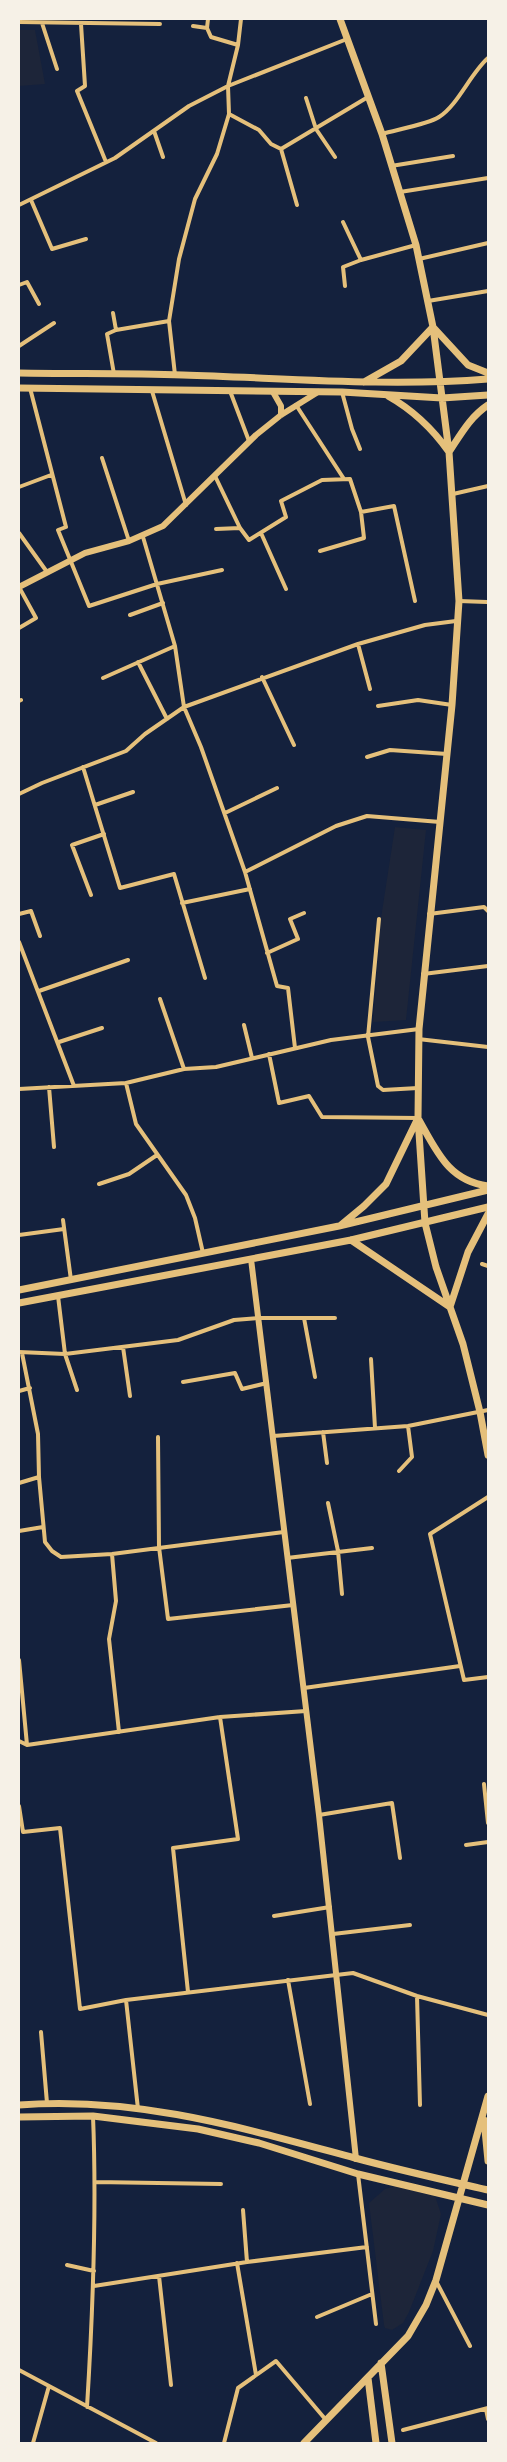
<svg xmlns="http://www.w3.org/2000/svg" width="507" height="2462" viewBox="0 0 507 2462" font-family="'Open Sans',sans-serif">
  <rect width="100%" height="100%" fill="#14213d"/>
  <path fill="#1d2539" d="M19 30H35L45 84 19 86Z
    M395 827 426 830 406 1020 373 1022 381 918Z
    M396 2186 435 2196 441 2214 433 2251 409 2312 403 2323 392 2330 385 2328 384 2325 369 2203 385 2189Z"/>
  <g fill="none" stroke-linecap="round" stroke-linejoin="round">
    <path stroke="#e5c07b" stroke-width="4" d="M241 19 238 45 228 86 229 114 259 130 271 144 281 149 368 97
      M19 22 160 24
      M42 23 57 69
      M81 24 85 86 77 91 106 162
      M193 26 207 28 211 37 238 45
      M207 28 208 19
      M306 98 316 129 335 157
      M154 131 163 157
      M382 134C395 130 429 124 439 117 458 105 470 74 488 58
      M281 149 297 205
      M391 166 453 156
      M400 192 488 178
      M31 200 52 249 86 239
      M19 205 115 158 189 106 228 86 347 39
      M343 222 361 260
      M419 259 488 243
      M19 285 27 282 39 304
      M345 286 343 267 361 260 416 245
      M428 301 488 291
      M113 313 116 330
      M19 346 54 323
      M114 374 107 334 116 330 169 321
      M175 375 169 321 179 259 195 199 217 154 229 114
      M30 388 66 527 58 530 89 606 157 584 222 570
      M152 391 186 505
      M230 391 249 441
      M342 392 352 429 360 449
      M296 405 344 479
      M102 458 129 541
      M215 476 240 528 249 540 286 517 281 501 322 480 350 479 361 512 364 538 320 551
      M19 487 51 475
      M453 494 488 486
      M361 512 394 506 415 601
      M216 529 240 528
      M19 533 47 572
      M261 533 286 589
      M143 537 175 646 184 707 201 747 245 872 277 986 288 988 295 1048
      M459 601 487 602
      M130 615 163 603
      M19 628 36 618 19 587
      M358 644 370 689
      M138 662 167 719
      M262 677 294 745
      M103 678 175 646
      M19 701 21 700
      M378 706 418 700 452 705
      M367 757 390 750 447 754
      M83 767 120 888 174 874 205 978
      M19 794 42 783 126 751 145 734 184 707 358 644 425 625 456 621
      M95 805 133 792
      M225 813 277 788
      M245 872 336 826 367 816 440 822
      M91 895 72 845 104 834
      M182 903 250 889
      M19 914 31 911 40 936
      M429 914 484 907 488 911
      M379 919 368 1037 378 1086 383 1090 418 1088
      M19 942 74 1086
      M267 953 298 939 290 919 304 913
      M423 974 488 966
      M39 991 128 960
      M160 999 184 1069
      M244 1025 252 1058
      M418 1039 488 1047
      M59 1042 102 1028
      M269 1054 279 1103 309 1096 322 1117 418 1118
      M126 1083 136 1124 186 1195 195 1218 203 1253
      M49 1087 54 1147
      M19 1089 126 1083 184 1069 216 1067 331 1040 419 1029
      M99 1184 129 1174 157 1155
      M63 1220 71 1280
      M19 1235 64 1229
      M482 1264 488 1266
      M58 1296 65 1354 77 1390
      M304 1318 315 1377
      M123 1347 130 1396
      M19 1352 65 1354 178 1340 234 1320 258 1318H335
      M22 1353 38 1434 39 1477 45 1542 52 1551 61 1557 112 1554 284 1532
      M371 1359 375 1428
      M183 1382 235 1373 242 1389 267 1383
      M19 1391 30 1388
      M323 1432 327 1463
      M273 1436 408 1426 488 1410
      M158 1437 159 1547 168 1619 293 1605
      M399 1471 412 1457 408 1426
      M19 1483 39 1477
      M488 1497 430 1534 464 1680 488 1677
      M328 1503 338 1551 342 1594
      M19 1531 43 1527
      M112 1554 116 1601 109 1639 119 1732
      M287 1558 372 1548
      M19 1660 27 1745
      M304 1688 460 1666
      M19 1741 27 1745 220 1717 306 1711
      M484 1784 488 1823
      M19 1806 23 1832 60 1828 80 2009 126 2000 353 1973 417 1996 488 2015
      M319 1815 392 1803 400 1858
      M466 1845 488 1842
      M274 1916 330 1907
      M333 1934 410 1925
      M288 1980 310 2104
      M188 1992 173 1848 238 1839 220 1717
      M417 1996 420 2105
      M126 2000 138 2109
      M41 2032 47 2103
      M358 2174 376 2324
      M95 2182 221 2184
      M243 2210 247 2262
      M237 2263 256 2375
      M67 2265 94 2271
      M159 2276 171 2385
      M436 2281 470 2346
      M94 2286 247 2262 367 2247
      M317 2317 372 2294
      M19 2370 156 2443
      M87 2407C93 2310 97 2213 93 2116
      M486 2409 488 2419
      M403 2430 488 2408
      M33 2443 49 2386
      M224 2443 238 2388 276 2361 326 2420"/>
    <path stroke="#e5c07b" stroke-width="6" d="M273 392 281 406V415
      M19 587 85 553 129 541 163 526 256 435 281 415 318 392
      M251 1259 319 1815 356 2159"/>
    <path stroke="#e5c07b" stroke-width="7" d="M340 19 382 134 416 245 433 327 449 452 459 601 452 705 419 1029 418 1118 425 1223 436 1267 463 1344 480 1412 488 1455
      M19 373C73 374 128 373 183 375 285 378 386 387 488 379
      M364 382 401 361 433 327 468 365 488 373
      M19 388 342 392 442 398 488 395
      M388 396C413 410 432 428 449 452 461 434 470 417 488 405
      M419 1120C437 1152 449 1181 488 1186
      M341 1225 364 1206 386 1184 417 1120
      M351 1240 450 1307 468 1252 488 1214
      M19 1290 339 1226 488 1190
      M19 1303 351 1240 488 1207
      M19 2105C137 2096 243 2128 355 2158 399 2170 444 2180 488 2190
      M19 2117 93 2116 198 2129 259 2143 358 2174 488 2205
      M484 2120 488 2161
      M381 2363 392 2443
      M368 2378 376 2443
      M304 2443 408 2336 426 2305 436 2280 488 2096"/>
  </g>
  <rect width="507" height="2462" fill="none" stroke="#f6f1e7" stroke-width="40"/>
</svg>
